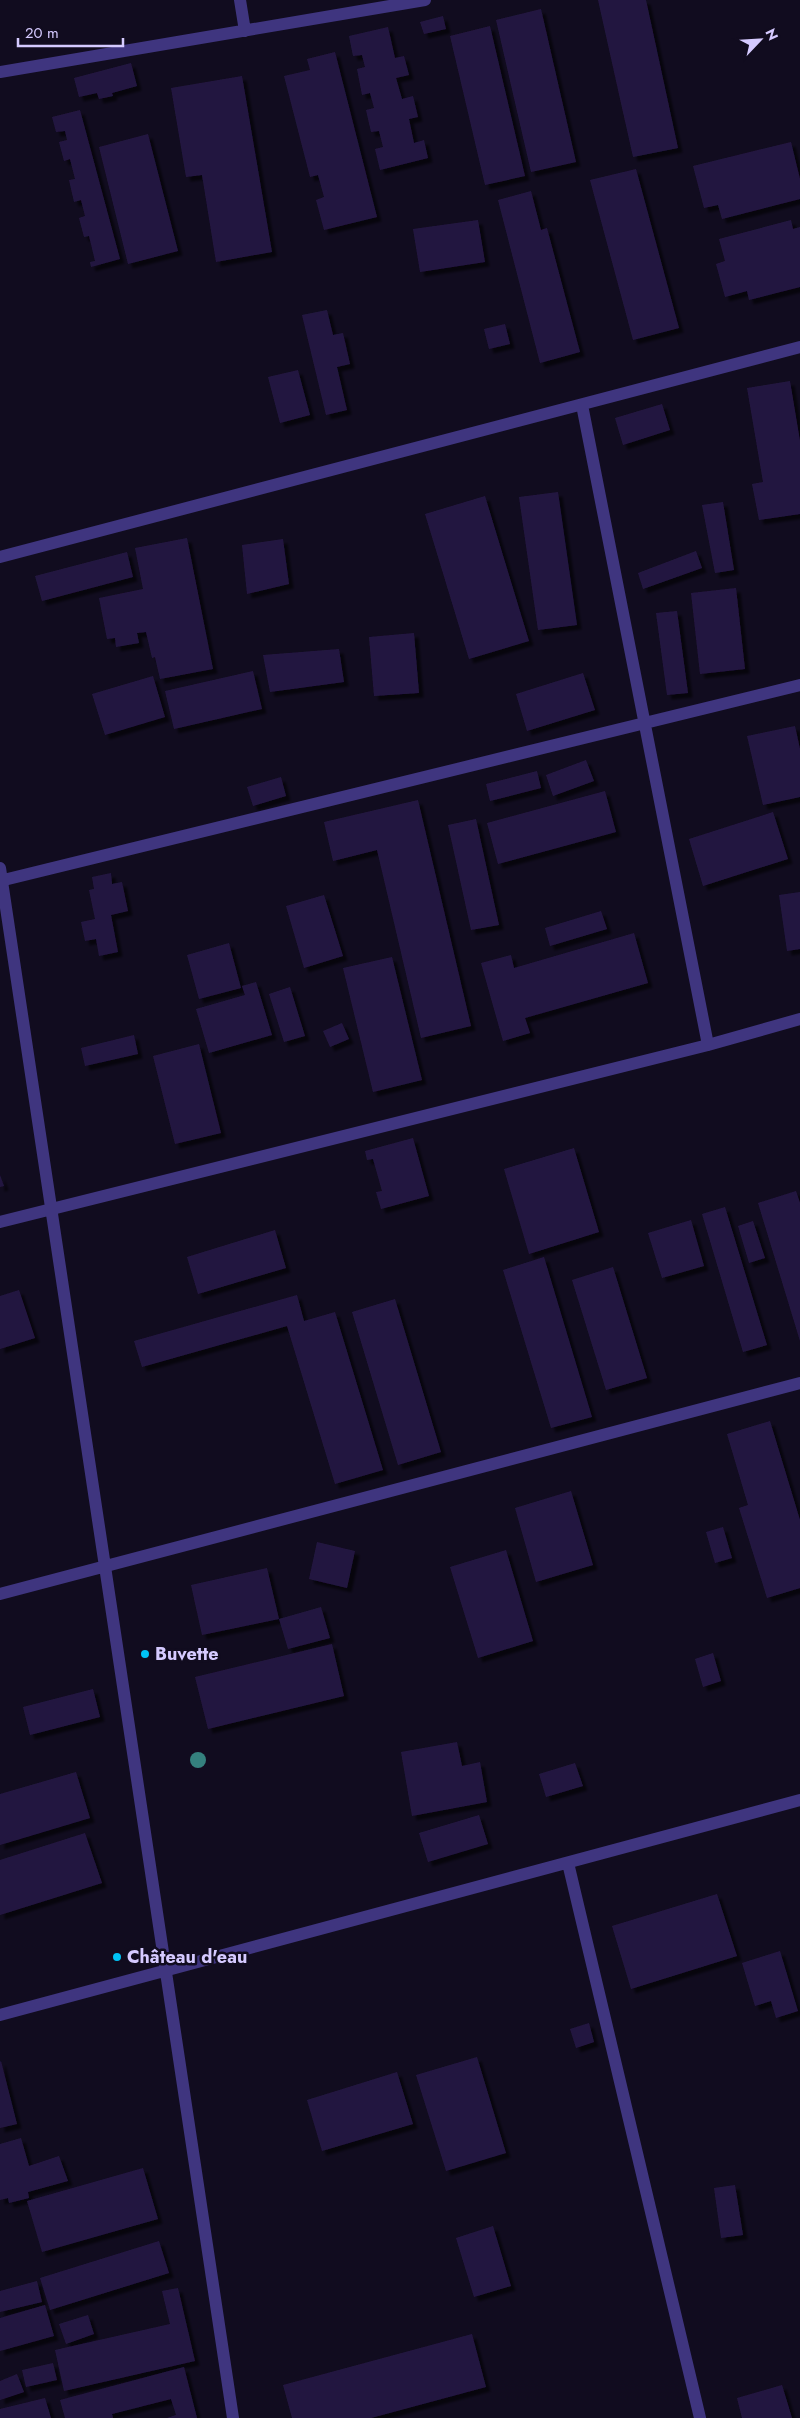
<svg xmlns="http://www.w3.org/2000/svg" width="800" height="2418" viewBox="0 0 800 2418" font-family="Jost,sans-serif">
  <defs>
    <filter id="shadow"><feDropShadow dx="4.5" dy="4.5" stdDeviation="1" flood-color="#0009"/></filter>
  </defs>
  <rect width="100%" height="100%" fill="#110c1f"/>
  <path fill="#241740" filter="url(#shadow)" d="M598 0H646L678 148 633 157Z
    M541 9 576 162 531 172 496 20Z
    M443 16 446 29 424 34 420 22Z
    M490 26 525 176 485 185 450 36Z
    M388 27 395 58 404 56 409 75 396 78 402 99 413 96 418 117 409 119 414 143 424 140 428 158 380 170 375 149 383 147 379 131 371 132 366 110 374 108 370 93 362 95 357 69 365 67 362 55 353 56 349 36Z
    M335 52 377 217 324 230 316 200 324 197 318 175 310 177 284 76 310 70 307 59Z
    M131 63 137 86 112 93 113 96 99 99 97 93 79 97 74 78Z
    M242 76 272 252 216 262 202 175 186 177 171 88Z
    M80 110 120 259 91 267 90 262 95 261 89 236 84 237 79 218 85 216 81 200 74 202 69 180 75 179 70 159 64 161 59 142 67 140 65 131 56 132 52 117Z
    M148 134 178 251 128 264 99 147Z
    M791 142 800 179V199L722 219 718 205 704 208 693 166Z
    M636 169 679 328 633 340 590 180Z
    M531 191 541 230 547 228 580 352 540 363 498 200Z
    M478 220 485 262 420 272 413 229Z
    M791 220 793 229 800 227V287L749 300 747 291 725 297 716 264 725 261 719 239Z
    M327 310 333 335 343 333 350 364 337 367 347 410 326 415 302 315Z
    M505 324 510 344 489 349 484 329Z
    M298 370 310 415 280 423 268 377Z
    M790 381 800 441V514L759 520 752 484 763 482 747 388Z
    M662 404 670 430 623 445 615 418Z
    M558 492 577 625 538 630 519 497Z
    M485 496 529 641 469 659 425 514Z
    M723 502 734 570 715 573 702 505Z
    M187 538 213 669 160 679 155 657 152 658 146 632 137 633 139 643 116 647 115 638 107 639 99 598 143 589 135 548Z
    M283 539 289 584 247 594 242 545Z
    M696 551 702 568 643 589 638 573Z
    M127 552 133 577 42 601 35 576Z
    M736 588 745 669 700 674 691 593Z
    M677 611 688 693 667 695 656 613Z
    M414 633 419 693 374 696 369 637Z
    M339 649 344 682 270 692 263 655Z
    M253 671 262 709 174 729 165 691Z
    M583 673 595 710 527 731 516 694Z
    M153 676 165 717 105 735 92 694Z
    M795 726 800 749V797L763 805 747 736Z
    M586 760 594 781 553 796 546 775Z
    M537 771 541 788 490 801 486 784Z
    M281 777 286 796 253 806 247 787Z
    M605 791 616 832 498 864 487 823Z
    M418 800 471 1026 421 1038 377 850 333 861 324 822Z
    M773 812 788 859 703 886 689 839Z
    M476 819 499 925 471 930 448 825Z
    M111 873 112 884 122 882 128 911 111 915 118 952 99 956 96 939 85 941 81 922 95 919 89 890 94 889 92 877Z
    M800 892V949L787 951 779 895Z
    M324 895 343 956 304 968 286 906Z
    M601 911 607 929 550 946 545 928Z
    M634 933 648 983 525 1018 530 1033 503 1041 481 963 511 955 514 968Z
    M229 943 241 988 199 999 187 955Z
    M392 957 422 1080 373 1092 343 968Z
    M256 982 272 1035 209 1053 196 1009 245 995 242 986Z
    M290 987 305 1036 284 1042 269 994Z
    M342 1023 349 1039 330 1047 323 1031Z
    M134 1035 138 1054 85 1066 81 1048Z
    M199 1044 221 1133 175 1144 153 1056Z
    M413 1138 429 1196 381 1209 376 1192 382 1191 373 1159 367 1160 365 1151Z
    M574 1148 599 1232 529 1254 504 1169Z
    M0 1175 4 1186 0 1187Z
    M796 1191 800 1203V1341L758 1203Z
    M725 1207 767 1345 743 1352 702 1214Z
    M691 1220 704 1266 662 1278 648 1233Z
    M753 1221 765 1258 749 1263 738 1226Z
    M275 1230 286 1268 198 1294 187 1257Z
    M544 1257 592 1417 551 1428 503 1270Z
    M613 1267 647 1378 606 1390 572 1280Z
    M19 1290 35 1338 0 1349V1296Z
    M297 1295 304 1321 335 1312 383 1470 335 1484 287 1326 142 1367 134 1341Z
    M395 1299 441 1452 398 1465 352 1312Z
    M770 1421 800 1520V1588L767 1598 739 1508 748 1505 727 1434Z
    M571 1491 593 1565 536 1582 515 1508Z
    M723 1527 732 1558 715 1563 706 1532Z
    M317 1542 355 1551 347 1588 309 1579Z
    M506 1550 533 1641 478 1658 450 1567Z
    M267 1568 279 1619 202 1635 191 1585Z
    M321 1607 330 1638 288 1649 279 1619Z
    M332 1644 344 1696 208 1729 195 1677Z
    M713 1653 721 1681 703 1687 695 1659Z
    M93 1689 100 1717 30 1735 23 1707Z
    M457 1742 462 1766 480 1762 487 1802 412 1816 401 1752Z
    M575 1763 583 1786 546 1797 539 1774Z
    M76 1772 90 1818 0 1845V1794Z
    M479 1815 488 1844 428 1862 419 1833Z
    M85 1833 102 1883 0 1915V1860Z
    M717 1894 737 1956 631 1989 612 1926Z
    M780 1951 798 2011 776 2018 771 2001 755 2006 742 1963Z
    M589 2023 594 2042 576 2048 570 2029Z
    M477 2057 506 2153 446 2171 416 2075Z
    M1 2061 17 2124 0 2128V2062Z
    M397 2072 413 2124 322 2151 307 2100Z
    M21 2138 29 2166 59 2156 68 2181 28 2192 29 2198 9 2203 8 2198 0 2200V2144Z
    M143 2168 158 2219 42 2252 27 2201Z
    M735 2185 743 2235 721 2238 714 2188Z
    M493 2226 511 2286 474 2297 456 2238Z
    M159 2241 169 2273 50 2310 40 2278Z
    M37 2281 42 2302 0 2312V2291Z
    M178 2288 195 2361 64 2391 55 2350 170 2324 162 2291Z
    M45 2305 54 2336 0 2351V2318Z
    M88 2315 94 2334 66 2344 59 2324Z
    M472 2334 486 2387 371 2418H292L283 2385Z
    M53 2363 57 2380 26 2387 22 2370Z
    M184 2367 197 2418H167L176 2415 171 2399 112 2414 113 2418H65L60 2400Z
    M17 2374 24 2392 0 2400V2381Z
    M782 2385 792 2418H742L737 2398Z
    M45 2398 51 2418H0V2409Z"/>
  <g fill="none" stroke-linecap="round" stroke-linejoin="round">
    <path stroke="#3f357f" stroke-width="12" d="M240 0 245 31
      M0 72 425 0
      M582 405 708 1045
      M0 557 800 347
      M0 868 233 2418
      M0 881 800 685
      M0 1222 708 1045 800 1019
      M0 1594 800 1383
      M568 1863 700 2418
      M0 2015 800 1800"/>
  </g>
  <circle fill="#35817e" cx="198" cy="1760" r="8"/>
  <g fill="#00c3f5" stroke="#110c1f" stroke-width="2">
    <circle cx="145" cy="1654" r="5"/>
    <circle cx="117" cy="1957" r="5"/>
  </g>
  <g text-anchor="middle" stroke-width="5" stroke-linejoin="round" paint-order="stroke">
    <g font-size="18" font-weight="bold" fill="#d5caff" stroke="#110c1f" text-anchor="start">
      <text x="155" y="1660">Buvette</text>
      <text x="127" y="1963">Château d'eau</text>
    </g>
  </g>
  <g transform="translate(760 40) rotate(65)" stroke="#110c1f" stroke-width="4" paint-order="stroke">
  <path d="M0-4L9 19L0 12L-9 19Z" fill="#d5caff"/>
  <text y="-8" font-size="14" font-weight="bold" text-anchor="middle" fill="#d5caff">N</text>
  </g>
  <path d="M18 38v8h105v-8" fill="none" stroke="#d5caff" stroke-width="2.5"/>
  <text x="25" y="38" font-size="15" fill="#d5caff" stroke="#110c1f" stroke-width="4" paint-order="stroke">20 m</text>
</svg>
